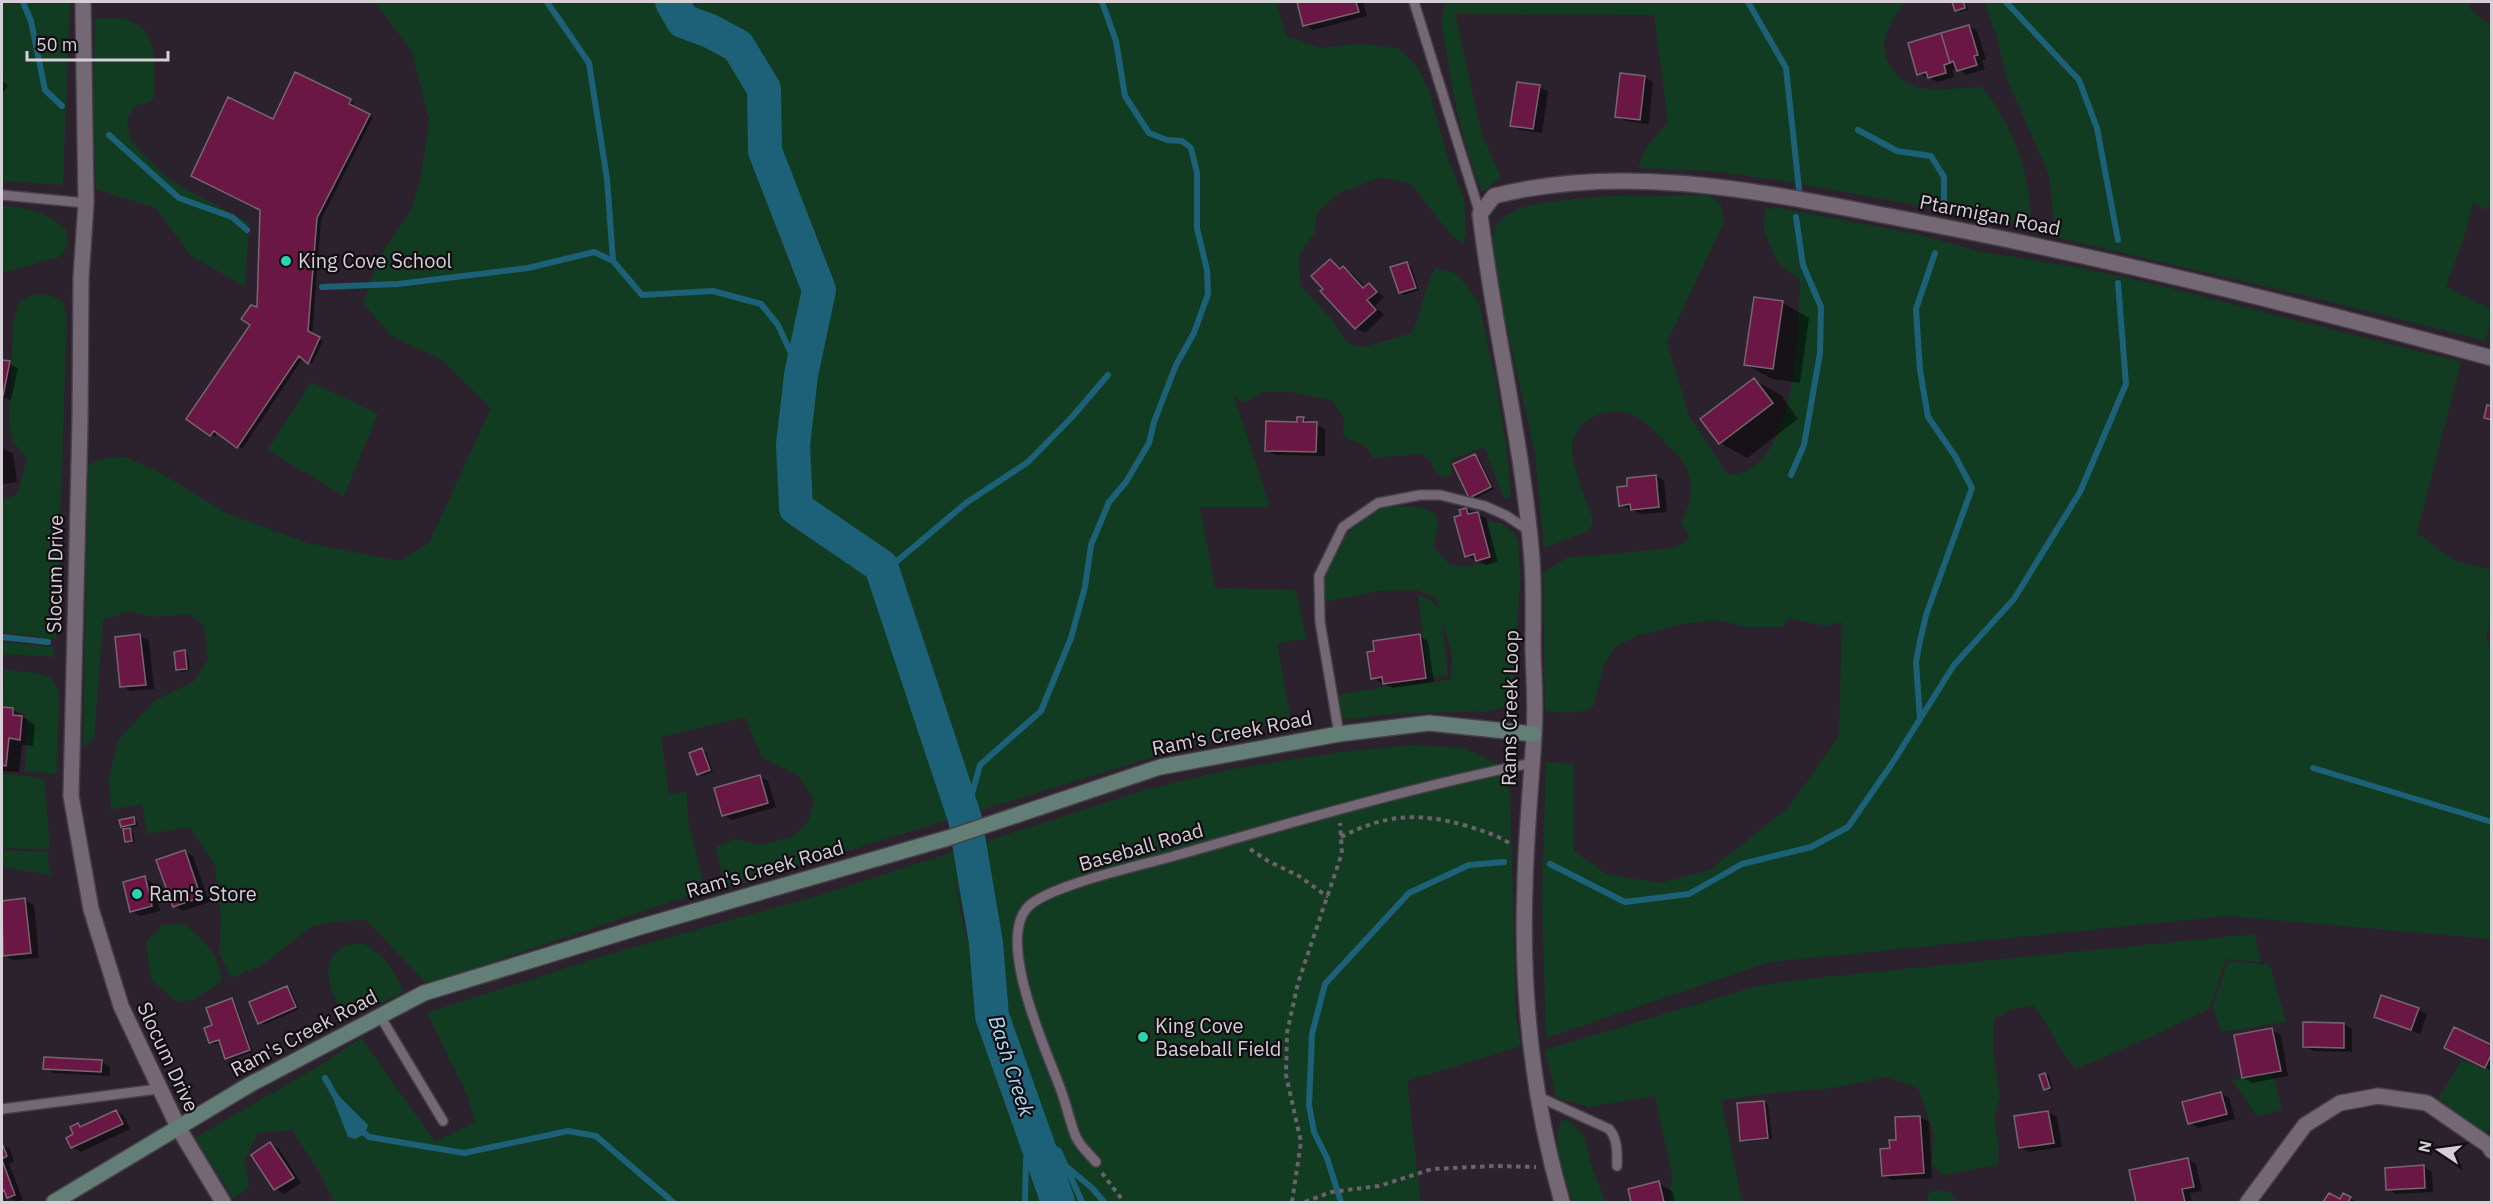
<svg xmlns="http://www.w3.org/2000/svg" width="2493" height="1204" viewBox="0 0 2493 1204" font-family="'IBM Plex Sans',sans-serif">
  <rect width="100%" height="100%" fill="#2c222d"/>
  <path fill="#123c22" fill-rule="evenodd" d="M2 2H70L63 185 2 181V78L4 73 2 71Z
    M375 2H1276L1286 36 1321 48 1358 44 1398 48 1415 64 1429 90 1448 159 1464 199 1466 234 1463 244 1452 236 1411 184 1382 177 1339 193 1317 212 1315 232 1299 255 1300 285 1332 320 1347 343 1362 348 1412 333C1422 311 1424 289 1435 268L1457 274 1478 301 1495 377 1506 444 1511 497 1504 499 1484 447 1450 460 1452 472 1446 478 1435 472 1432 463 1422 454 1373 458 1367 447 1343 437 1344 418 1331 400 1289 392H1265L1242 403 1233 393 1270 507H1200L1215 588 1296 590 1306 639 1277 643 1291 720 1183 748 729 887 724 883 716 847 735 839 762 845 792 837 808 822 814 801 799 776 762 758 745 717 661 737 669 794 686 792 689 825 702 877V890L694 894 427 984 366 920 331 922 311 927 261 966 231 978 219 952 221 918 215 865 189 827 147 834 142 804 111 810 109 779 118 740 154 701 193 682 208 660 204 626 189 614 152 617 130 611 103 620 94 739 83 747 88 464 106 458 125 457 159 472 226 513 307 543 400 561 429 543 491 408 441 359 391 336 363 303 379 257 411 211 421 177 429 120 412 52Z
    M1446 2H1907C1898 9 1884 33 1884 45 1885 68 1903 86 1925 89 1942 91 1963 87 1981 87 2011 118 2033 180 2030 223L2026 228 2019 224 1789 182 1712 171 1638 168 1645 149 1668 122 1654 15 1455 14 1482 135 1501 177 1482 192C1464 147 1454 103 1447 56 1444 37 1438 21 1446 2Z
    M1984 2H2469L2470 9 2491 26V204L2486 210 2473 202 2466 231 2446 287 2491 309V320L2485 341 2336 303 2055 237 2049 175 2007 79 1996 34Z
    M122 18C130 21 138 24 144 30 157 43 154 79 154 97L150 102 134 106 127 119 130 140 144 155 170 180 249 223 245 286 191 256 156 208 96 189 93 113 95 19Z
    M1709 195 1721 205 1724 222 1667 342 1689 416 1728 475C1798 473 1798 330 1800 280L1778 263 1764 232 1765 209 1779 208 1916 234 1982 252 2070 266 2141 281 2461 362 2417 533 2455 561 2491 570V616L2486 638 2492 653 2491 939 2228 916 1770 962 1546 1038 1542 898 1546 762 1574 764V851L1606 874 1660 883 1710 870 1789 807 1839 736 1842 622 1825 626 1789 618 1782 627H1748L1716 620 1683 624 1637 636 1616 646 1604 664 1593 707C1577 715 1563 713 1545 711L1543 573 1567 558 1674 548 1690 539 1681 522C1691 505 1695 484 1685 465 1681 456 1670 448 1664 441 1654 430 1642 417 1628 413 1602 406 1571 422 1572 451 1573 469 1588 502 1593 521L1589 531 1544 548 1535 454 1498 287 1492 244 1496 225 1507 215 1521 208 1546 202 1608 196Z
    M2 206C29 207 44 212 66 229L68 246 59 257 2 273Z
    M46 294 62 300 67 316 56 640 2 632V500L17 495 27 459 13 441 9 423 13 324 19 301 32 295Z
    M311 382 378 414 344 496 268 450Z
    M1382 507C1400 507 1420 503 1436 514L1438 527 1433 546 1450 565 1465 567 1493 562 1488 521 1502 524 1514 533 1518 541 1520 582 1512 697 1507 706 1491 711 1391 714 1355 719 1339 717 1337 695 1386 687 1451 680 1452 655 1442 619 1448 676 1428 678 1418 595 1431 600 1439 609 1437 598 1417 590 1379 591 1320 603 1318 584 1340 541 1362 520Z
    M2 642 54 647V657L2 654Z
    M4 670 37 673 52 678 59 693 57 774 25 771 28 727 25 715 3 704Z
    M1413 745 1464 748 1496 763 1510 793 1516 1017 1521 1046 1407 1081 1421 1202H334L319 1171 292 1130 258 1133 244 1161 249 1187 237 1197 233 1198 195 1138 324 1063 361 1038 435 1142 475 1122 468 1097 427 1013 603 956 827 893 1148 789 1233 769 1340 752ZM954 878H955L975 964 964 929Z
    M2 773 44 779 50 849 2 848Z
    M2 850 47 852 51 875 2 867Z
    M184 924C204 941 219 953 222 981L193 1000 177 1002 151 980 146 942 163 925Z
    M2255 934 2261 962 2226 959 2210 1008 2155 1035 2076 1069C2058 1050 2050 1026 2033 1005L2010 1010 1994 1019 1993 1051 2000 1097 1994 1117 1999 1149 1998 1165 1944 1175 1932 1164 1934 1134 1918 1088 1886 1077 1828 1089 1789 1091 1721 1100 1742 1202H1670L1669 1195 1673 1179 1655 1096 1588 1107 1556 1097 1545 1050 1757 986 1815 978Z
    M361 943C387 955 392 969 404 992L345 1019C334 998 315 964 343 947 347 944 356 944 361 943Z
    M2228 961 2270 965 2286 1022 2221 1032 2213 1006Z
    M2491 1058V1128L2485 1133 2438 1099 2462 1060 2486 1070Z
    M2273 1074 2282 1110 2257 1116 2232 1080Z
    M1562 1120 1570 1121 1584 1136 1590 1161 1605 1202H1573C1565 1178 1550 1145 1562 1120Z
    M1940 1190 1951 1193 1956 1202H1926L1929 1193Z"/>
  <path fill="#1d6178" d="M336 1093 368 1125 365 1134 355 1139 348 1137 334 1101Z"/>
  <path fill="#0007" d="M1299 2H1363L1367 16 1313 30 1305 25Z
    M1954 2H1966L1968 10 1960 12 1956 10Z
    M1969 26 1977 31 1986 59 1982 61 1985 69 1966 75 1957 68 1952 70 1954 77 1938 82 1919 74Z
    M296 74 354 103 352 107 373 117 321 220 312 335 323 341 312 364 303 358 242 449 218 432 215 437 188 419 252 326 259 309 273 121Z
    M1645 77 1653 82 1649 124 1625 121 1617 116Z
    M2 80 8 86 2 94Z
    M1539 87 1548 91 1542 133 1520 130 1512 125Z
    M1330 261 1352 273 1366 288 1369 285 1384 297 1375 306 1384 315 1365 333 1356 328 1322 291 1325 289Z
    M1407 263 1411 266 1419 290 1404 295 1400 292Z
    M1755 299 1783 303 1809 318 1800 383 1772 379 1745 364Z
    M2 361 18 368 11 400 2 397Z
    M1754 380 1781 395 1798 419 1747 458 1720 443Z
    M1303 418 1325 429V456L1275 455 1267 450Z
    M2 447 13 454 17 482 2 484Z
    M1475 455 1479 458 1494 489 1474 499 1470 497Z
    M1656 476 1664 481 1667 512 1641 514 1620 505 1629 487Z
    M1466 509 1486 518 1498 562 1486 565 1467 556 1463 516Z
    M140 636 149 641 154 689 131 691 122 686Z
    M1419 636 1428 641 1434 682 1393 688 1372 678Z
    M185 652 188 654 190 670 181 672 177 669Z
    M2 709 13 710 35 725 33 746 22 745 19 772 2 771Z
    M702 750 706 752 713 772 702 776 698 774Z
    M759 776 768 781 776 807 732 820 723 815Z
    M133 819 137 821 138 826 127 828 133 832 135 843H130L126 841 128 830 122 826Z
    M184 851 193 856 209 902 183 911 174 906Z
    M145 878 153 883 160 911 140 916 131 911Z
    M25 900 34 905 39 958 13 960 4 955 2 902Z
    M287 987 291 990 299 1009 263 1025 260 1023Z
    M232 1000 235 1002 253 1052 230 1060 227 1058 221 1042 214 1044 210 1042 214 1026Z
    M2418 1009 2427 1014 2420 1034 2376 1017Z
    M2344 1024 2352 1029V1052L2313 1051 2304 1046Z
    M2272 1030 2281 1035 2288 1076 2252 1083 2243 1078Z
    M2492 1047V1071L2454 1053Z
    M102 1062 110 1067V1076L54 1073 45 1068Z
    M2045 1074 2049 1076 2053 1090 2049 1091 2045 1089Z
    M2221 1093 2229 1098 2235 1119 2198 1128 2190 1123Z
    M1764 1102 1768 1104 1772 1139 1746 1142 1742 1140Z
    M116 1111 124 1116 130 1129 81 1152 72 1147 78 1125 83 1127Z
    M2048 1112 2057 1117 2062 1147 2029 1152 2020 1147Z
    M1920 1117 1929 1122 1932 1178 1892 1180 1883 1175 1892 1149Z
    M2 1139 4 1146 10 1149 14 1161 9 1164 23 1200 17 1202 2 1194Z
    M270 1144 279 1149 301 1183 284 1194 276 1189 253 1155Z
    M2188 1159 2196 1164 2202 1191 2190 1193 2192 1202H2137L2131 1171Z
    M2424 1167 2432 1172 2433 1192 2396 1194 2388 1189Z
    M1658 1183 1672 1191 1675 1202H1633L1630 1190Z
    M2329 1195 2341 1201 2344 1195 2357 1202H2325Z"/>
  <g fill="none" stroke-linecap="round" stroke-linejoin="round">
    <path stroke="#1d6178" stroke-width="6" d="M23 2 31 21 45 90 62 106
      M547 2 589 63 607 179 613 261
      M1748 2 1786 68 1799 189
      M2006 2 2079 80 2097 128 2118 240
      M1858 130 1897 151 1931 156 1944 177V206
      M109 135 179 198 232 217 247 230
      M322 287 398 284 528 268 594 252 613 261 642 295 713 291 761 304 778 325 801 375
      M1791 475 1804 445 1820 353 1821 307 1803 265 1796 217
      M883 573 966 503 1028 462 1073 416 1108 375
      M2 637 48 642
      M1920 719 1916 662 1920 641 1926 615 1972 488 1955 456 1928 417 1920 370 1916 309 1935 253
      M2313 768 2492 822
      M965 819 980 765 1041 711 1071 638 1085 587 1091 545 1109 502 1126 482 1149 443 1154 422 1176 365 1194 333 1208 294 1207 270 1197 228V173L1191 148 1182 141 1167 140 1149 133 1125 96 1116 41 1102 2
      M1550 864 1625 902 1689 894 1742 864 1811 847 1848 827 1893 762 1954 665 2014 599 2080 492 2126 384 2118 283
      M325 1078 338 1101
      M361 1130 369 1137 464 1153 568 1131 596 1136 673 1202
      M1067 1167 1092 1188 1104 1202
      M1025 1202 1026 1159 1033 1136 1059 1151 1082 1202
      M1341 1202 1327 1158 1314 1132 1309 1105 1312 1034 1325 984 1409 893 1469 865 1504 862"/>
    <path stroke="#1d6178" stroke-width="34" d="M672 2 683 21 710 31 738 46 764 89 765 151 819 290 801 375 793 445 796 508 881 566 965 819 986 943 992 1016 1058 1202"/>
  </g>
  <path fill="#6b1745" stroke="#77666d" stroke-width="1.5" d="M1297 2H1356L1359 12 1303 26Z
    M1952 2H1964L1965 8 1955 11Z
    M1969 25 1978 55 1974 56 1977 65 1957 71 1953 61 1950 63 1941 33Z
    M1941 33 1950 63 1944 65 1946 73 1928 78 1926 72 1917 75 1908 43Z
    M295 72 351 99 349 104 370 114 317 218 308 331 320 337 308 364 299 356 237 448 214 431 210 436 186 419 250 325 241 319 251 305 257 307 260 210 191 176 228 97 273 119Z
    M1620 73 1645 76 1640 120 1615 117Z
    M1517 82 1540 85 1533 129 1510 126Z
    M1330 259 1340 269 1343 266 1363 288 1369 283 1377 292 1367 300 1376 310 1355 329 1320 291 1323 289 1311 276Z
    M1407 262 1416 288 1399 293 1390 267Z
    M1754 297 1783 301 1773 369 1744 365Z
    M2 360 10 361 3 396H2Z
    M1754 378 1773 403 1719 444 1700 419Z
    M2487 405 2492 406V420L2484 418Z
    M1297 417H1304L1303 422H1317L1316 452 1265 451 1266 421 1297 422Z
    M1475 454 1491 487 1469 498 1453 464Z
    M1656 475 1659 507 1631 510 1630 504 1619 506 1617 487 1627 486V478Z
    M1466 508 1468 514 1478 512 1490 557 1476 561 1474 554 1465 557 1454 517 1461 515 1459 510Z
    M140 634 146 685 120 687 115 637Z
    M1420 634 1426 678 1383 684 1382 677 1371 679 1367 652 1374 651 1373 641Z
    M185 650 187 669 176 670 174 652Z
    M2 707 13 708V715L22 716 20 740 9 738 6 766 2 765Z
    M702 748 710 770 697 775 689 753Z
    M760 775 768 803 722 816 714 788Z
    M134 817 135 824 121 827 119 820Z
    M130 828 132 841 125 842 123 829Z
    M185 850 201 897 173 907 156 860Z
    M145 876 152 906 130 912 123 882Z
    M25 898 31 953 3 956 2 901Z
    M287 986 296 1007 258 1024 249 1002Z
    M2381 995 2419 1008 2411 1030 2374 1017Z
    M232 998 250 1050 225 1059 219 1040 209 1043 204 1028 212 1025 206 1008Z
    M2303 1022 2344 1023V1048L2303 1047Z
    M2454 1027 2492 1045V1053L2485 1068 2444 1048Z
    M2272 1028 2281 1071 2242 1078 2234 1035Z
    M44 1057 102 1060 101 1072 43 1069Z
    M2045 1073 2050 1088 2044 1090 2039 1075Z
    M2221 1092 2227 1114 2188 1124 2182 1102Z
    M1764 1101 1768 1138 1740 1141 1737 1103Z
    M116 1110 123 1124 71 1148 66 1138 73 1134 70 1127 78 1123 80 1127Z
    M2048 1111 2054 1143 2019 1148 2014 1116Z
    M1920 1116 1924 1173 1882 1176 1880 1149 1890 1148 1889 1140H1896L1895 1117Z
    M270 1142 294 1178 274 1190 251 1155Z
    M2 1143 7 1156 2 1159Z
    M2188 1158 2194 1187 2182 1189 2185 1202H2136L2129 1170Z
    M2 1160 15 1195 7 1198 4 1190 2 1191Z
    M2424 1165 2425 1188 2386 1190 2385 1168Z
    M1659 1181 1664 1202H1631L1628 1189Z
    M2329 1193 2340 1199 2343 1193 2351 1197 2348 1202H2323Z"/>
  <g fill="none" stroke-linecap="round" stroke-linejoin="round">
    <g stroke="#463f47" stroke-width="12">
      <path id="lane" d="M1414 2 1480 214
        M2 195 86 203
        M1339 734 1320 622 1319 576 1343 527 1378 503 1420 495H1440L1485 506 1507 516 1528 530
        M380 1016 443 1121
        M1539 1097 1609 1129C1618 1139 1617 1153 1617 1166
        M2 1109 158 1089
        M1096 1162C1089 1154 1080 1146 1076 1137 1069 1120 1066 1102 1059 1085 1045 1048 997 942 1027 908 1047 885 1148 864 1181 854 1297 821 1413 787 1532 763"/>
    </g>
    <g stroke="#463f47" stroke-width="18">
      <path id="street" d="M83 2 86 203 81 278 80 423 71 796 91 909 121 1006 179 1129 223 1202
        M1562 1202C1533 1101 1521 991 1525 885 1526 835 1531 786 1534 736 1536 707 1534 679 1533 651 1533 621 1534 590 1532 560 1523 444 1494 330 1480 214L1494 196C1635 160 1780 196 1919 222 2112 259 2302 306 2492 358
        M2248 1202 2305 1125 2340 1103 2378 1096 2427 1103 2488 1145 2492 1151"/>
    </g>
    <g stroke="#463f47" stroke-width="18">
      <path id="secondary" d="M54 1202 249 1085 424 993 640 927 948 838 1160 767 1339 734 1429 723 1534 734"/>
    </g>
    <path stroke="#6b626c" stroke-width="4" stroke-dasharray="4.5 4.5" stroke-linecap="butt" d="M1341 837C1386 814 1419 812 1467 826 1483 831 1497 835 1511 844
      M1250 849 1268 861 1299 876 1328 897
      M1102 1173 1124 1202
      M1292 1202 1301 1142 1286 1075 1287 1033 1298 983 1342 853 1340 823
      M1305 1202 1331 1192 1379 1186 1432 1169 1493 1166 1536 1167"/>
    <use href="#lane" stroke="#746875" stroke-width="9"/>
    <use href="#street" stroke="#746875" stroke-width="15"/>
    <use href="#secondary" stroke="#637d77" stroke-width="15"/>
  </g>
  <g fill="#2bd5ac" stroke="#120d12" stroke-width="2">
    <circle cx="286" cy="261" r="6"/>
    <circle cx="137" cy="894" r="6"/>
    <circle cx="1143" cy="1037" r="6"/>
  </g>
  <g text-anchor="middle" stroke-width="4.5" stroke-linejoin="round" paint-order="stroke">
    <g font-size="20" fill="#d5cfd6" stroke="#120d12">
      <text transform="translate(1990 215) rotate(11)" y="7">Ptarmigan Road</text>
      <text transform="translate(55 574) rotate(-89)" y="7">Slocum Drive</text>
      <text transform="translate(1510 708) rotate(-89)" y="7">Rams Creek Loop</text>
      <text transform="translate(1232 733) rotate(-11)" y="7">Ram's Creek Road</text>
      <text transform="translate(1141 847) rotate(-16)" y="7">Baseball Road</text>
      <text transform="translate(765 869) rotate(-16)" y="7">Ram's Creek Road</text>
      <text transform="translate(304 1033) rotate(-28)" y="7">Ram's Creek Road</text>
      <text transform="translate(168 1057) rotate(65)" y="7">Slocum Drive</text>
    </g>
    <g font-size="20" fill="#d5cfd6" stroke="#120d12" text-anchor="start">
      <text x="298" y="268">King Cove School</text>
      <text x="149" y="901">Ram's Store</text>
      <text x="1155" y="1033">King Cove<tspan x="1155" dy="23">Baseball Field</tspan></text>
    </g>
    <g font-size="21" font-style="italic" fill="#a9ddf3" stroke="#120d12">
      <text transform="translate(1011 1066) rotate(72)" y="7">Bash Creek</text>
    </g>
  </g>
  <rect width="2493" height="1204" fill="none" stroke="#d5cfd6" stroke-width="6"/>
  <g transform="translate(2439 1150) rotate(283)" stroke="#120d12" stroke-width="4.5" paint-order="stroke">
  <path d="M0-4.5L10 22L0 15L-10 22Z" fill="#d5cfd6"/>
  <text y="-9" font-size="16" font-weight="bold" text-anchor="middle" fill="#d5cfd6">N</text>
  </g>
  <path d="M27 51v9h141v-9" fill="none" stroke="#d5cfd6" stroke-width="3"/>
  <text x="36" y="51" font-size="18" fill="#d5cfd6" stroke="#120d12" stroke-width="4.5" paint-order="stroke">50 m</text>
</svg>
